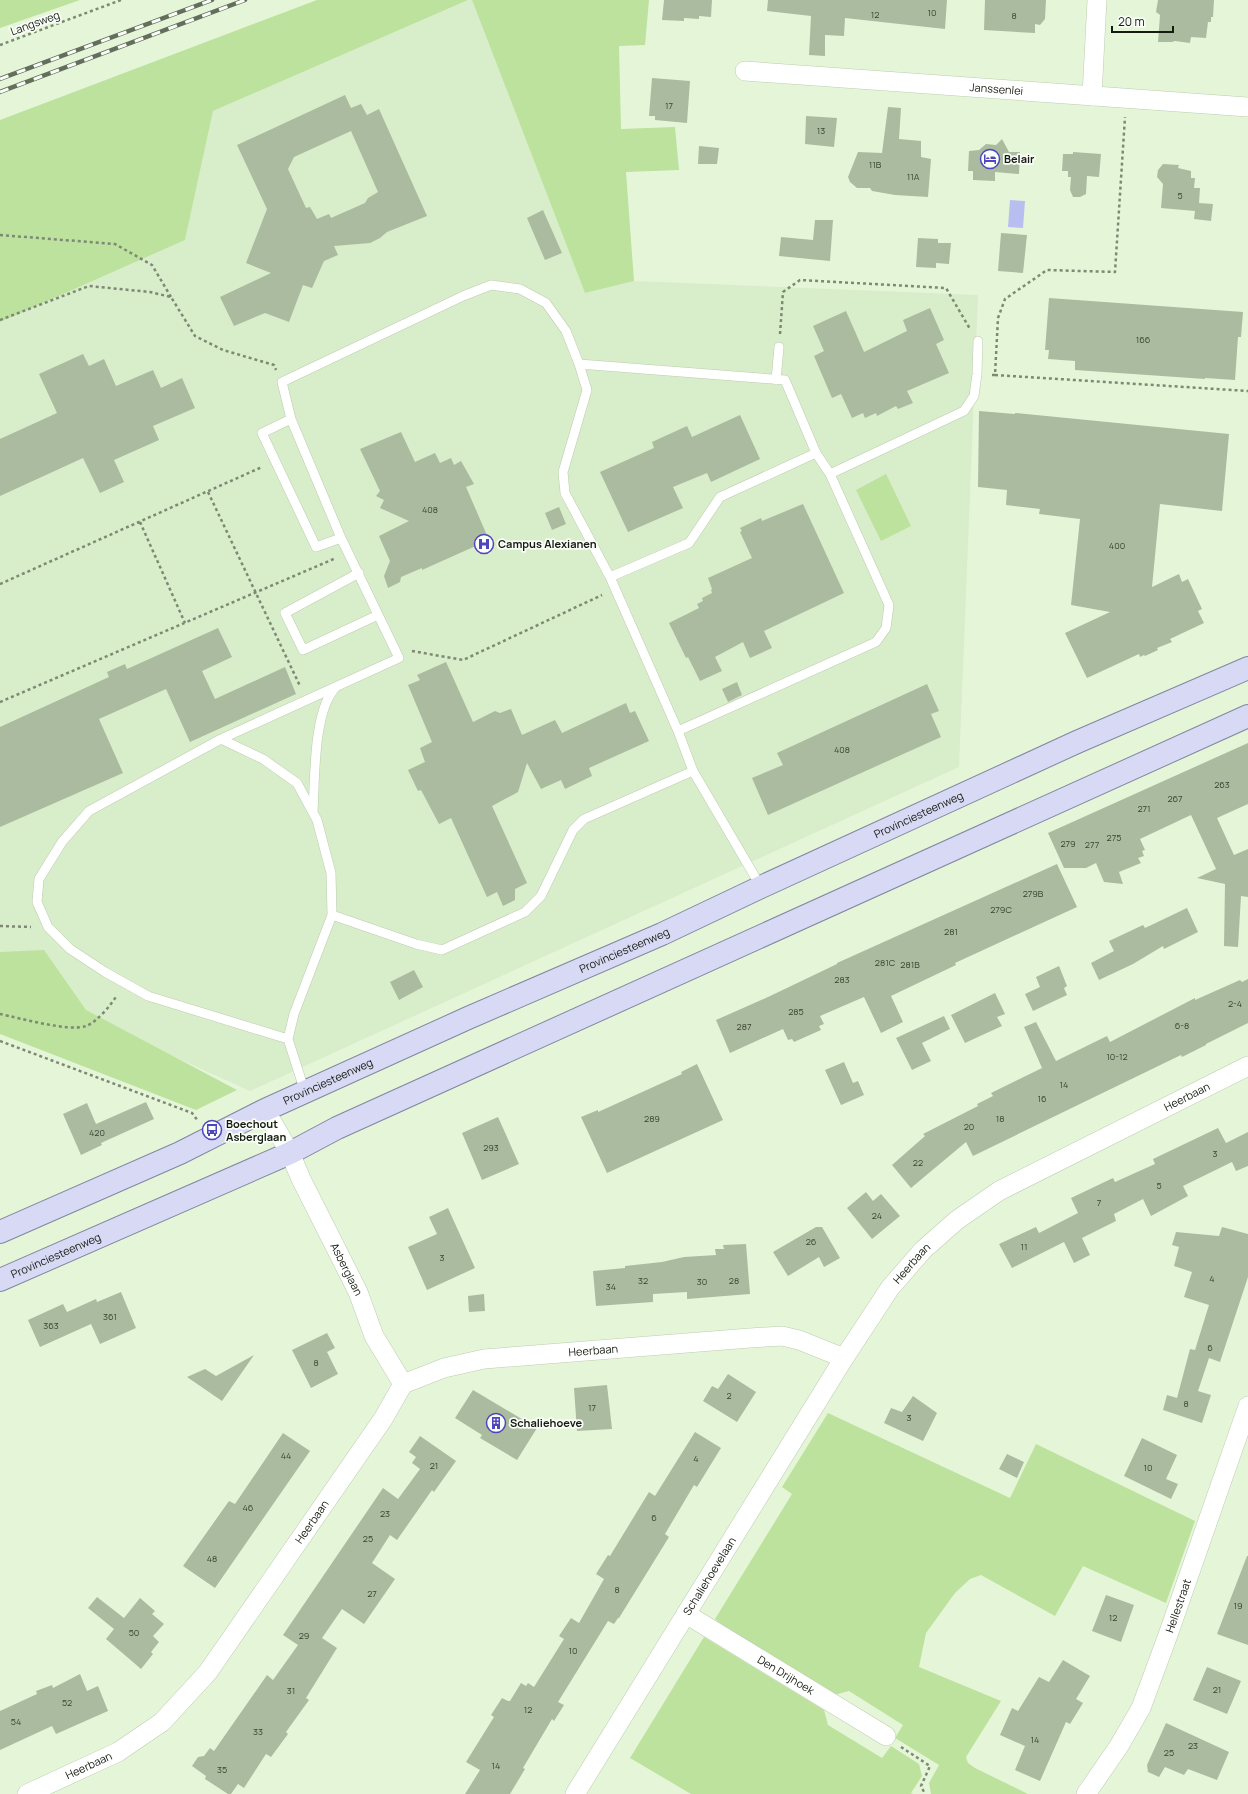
<svg xmlns="http://www.w3.org/2000/svg" width="1248" height="1794" viewBox="0 0 1248 1794" font-family="Manrope,sans-serif">
  <rect width="100%" height="100%" fill="#e5f6d8"/>
  <path fill="#d8edc9" d="M468 0H472L585 293 634 281 978 295 959 767 250 1091 0 978V322L185 240 213 111Z"/>
  <path fill="#bce29e" d="M0 0H80L0 28Z
    M317 0H468L213 111 185 240 0 322V120Z
    M472 0H649L645 45 619 46 621 129 675 127 679 170 626 172 634 281 585 293Z
    M886 474 911 526 881 541 856 490Z
    M44 950 86 1010 237 1090 196 1110 0 1034V952Z
    M828 1413 1010 1498 1036 1444 1195 1521 1166 1603 1083 1566 1055 1616 981 1575 970 1579 955 1593 926 1633 919 1667 1001 1701 966 1757 968 1763 975 1768 1028 1794H931L929 1783 939 1765 895 1738 903 1725 849 1691 834 1695 722 1625 715 1619 792 1494 782 1487Z
    M704 1637 824 1710 828 1725 882 1758 891 1746 919 1764 922 1776 911 1793 913 1794H691L630 1758Z"/>
  <path fill="#b9bef1" d="M1010 200 1025 201 1023 228 1008 227Z"/>
  <path fill="#abbb9f" fill-rule="evenodd" d="M664 0H712L711 17 699 16V19L684 18V21L662 20Z
    M768 0H947L945 29 845 18 844 36 825 35V56L809 55 811 16 767 11Z
    M985 0H1046L1045 19 1040 25 1035 24V33L984 30Z
    M1158 0H1214L1213 17H1211V22H1208L1206 38 1191 37 1190 43 1175 41 1172 42H1158L1160 15 1156 12Z
    M652 78 690 81 687 123 655 120V116H649Z
    M345 95 351 108 361 104 367 115 379 109 427 216 387 232 380 238 370 243 334 246 338 255 324 261 312 288 303 285 289 322 265 313 234 326 220 297 271 273 246 263 267 209 237 145ZM351 131 378 192 368 198 365 203 331 218 329 214 317 219 310 207 306 208 288 169 294 157Z
    M888 107 901 108 899 139 921 141V157L931 159 928 197 895 195 872 191 870 188H857L850 182 848 177 858 152 882 153Z
    M806 116 837 118 834 147 805 144Z
    M1002 139 1009 152H1020L1019 174 995 172V181L973 180V171H968L969 151 979 150 986 144 996 145Z
    M699 146 719 148 717 164H698Z
    M1073 152 1101 154 1099 177 1087 176 1086 194 1080 197H1073L1070 190 1071 177H1068V171H1062L1063 154H1073Z
    M1163 164 1179 165 1178 168 1191 171V178H1195L1194 188H1200L1199 203 1213 204 1211 221 1194 219 1195 211 1161 208 1163 184 1157 177 1158 170Z
    M543 210 562 253 545 260 527 218Z
    M815 220H833L830 261 779 256 781 237 813 240Z
    M1001 233 1027 235 1023 273 998 271Z
    M918 238 938 239V243H951L949 264 936 263V268L916 267Z
    M1049 298 1243 312 1241 337H1238L1235 380 1205 378V379L1075 370V361L1048 359 1049 350H1045Z
    M930 308 944 340 936 344 949 373 907 391 913 403 898 409 896 406 877 416 876 413 865 418 863 413 852 418 841 394 832 398 814 356 824 351 813 326 846 311 864 352 907 331 903 320Z
    M83 354 89 366 104 359 116 386 153 370 161 388 182 378 195 408 153 426 159 440 114 460 124 482 100 493 83 458 0 496V439L57 413 39 374Z
    M979 411 1015 414V413L1229 434 1222 511 1160 504 1152 587 1179 574 1182 582 1188 579 1202 609 1198 611 1204 623 1170 639 1172 642 1157 648 1158 650 1145 656 1144 655 1140 657 1139 654 1087 678 1065 633 1110 612 1071 605 1080 519 1039 514 1040 509 1006 505 1007 490 978 487Z
    M740 415 760 459 711 482 707 473 673 487 683 508 628 532 600 472 654 448 652 442 687 426 692 437Z
    M401 432 415 462 435 453 440 463 451 458 454 465 461 461 474 484 466 487 489 540 422 570V568L401 577 400 582 388 588 384 576 390 561 379 536 409 521 380 508 384 500 376 496 380 491 360 449Z
    M803 504 844 593 764 631 772 648 750 658 743 642 715 657 722 671 700 681 688 657 686 658 669 623 699 608 697 604 703 601 702 598 712 593 711 590 712 589 708 578 752 558 740 532 742 531 740 528 761 518 762 521Z
    M559 507 566 524 552 530 545 513Z
    M218 628 232 657 202 671 215 699 285 667 296 694 190 742 166 689 99 719 123 773 0 827V727L109 677 107 672 125 664 127 669Z
    M446 662 473 722 495 711 500 713 511 709 522 735 555 720 562 733 626 703 630 713 635 711 649 741 589 768 592 776 565 789 561 780 541 789 527 763 518 792 492 806 527 883 515 889V900L503 906 497 892 487 897 451 818 439 824 421 790 418 791 408 770 425 762 420 748 432 742 408 685 420 680 417 675Z
    M737 682 742 695 728 702 722 689Z
    M927 684 939 711 931 714 941 737 768 815 752 778 783 765 777 753Z
    M1248 743V804L1217 818 1234 855 1248 849V897L1241 896 1238 947 1224 946 1225 884 1197 878 1216 869 1191 815 1140 839 1145 850 1142 851 1144 856 1138 858 1141 863 1119 872 1123 884 1104 882 1096 863 1086 868H1064L1048 833Z
    M1057 864 1077 907 955 963 956 965 891 996 903 1022 881 1033 864 997 820 1016 824 1024 819 1026 821 1030 794 1042 792 1039 788 1040 783 1029 730 1053 716 1020 768 997 837 964V963Z
    M1187 908 1198 932 1164 949 1163 946 1133 964 1099 980 1091 963 1114 951 1109 941 1143 925 1145 928Z
    M1059 966 1067 986 1064 988 1067 995 1033 1011 1025 994 1040 987 1036 977Z
    M414 970 423 987 399 1000 390 982Z
    M1248 979V1023L1206 1044V1045L1182 1057 1181 1055 973 1156 966 1142 911 1188 892 1165 925 1136 923 1134 978 1106 977 1104 993 1096 991 1093 1042 1068 1024 1027 1036 1022 1056 1061 1107 1036 1110 1042 1195 998V1000L1240 980 1242 982Z
    M995 993 1005 1014 997 1017 1002 1026 965 1043 951 1015Z
    M944 1016 950 1029 922 1043 931 1061 912 1070 896 1038Z
    M844 1062 853 1083 858 1081 864 1095 841 1105 825 1070Z
    M697 1064 723 1120 607 1173 581 1117 598 1110V1112L682 1074 681 1072Z
    M146 1102 154 1119 101 1143 102 1145 81 1155 63 1114 87 1103 96 1124Z
    M498 1117 519 1164 482 1180 462 1133Z
    M1218 1128 1226 1143 1248 1132V1166L1236 1171 1232 1162 1183 1186 1188 1196 1151 1216 1143 1199 1114 1214 1116 1221 1082 1238 1090 1255 1074 1263 1064 1242 1012 1268 999 1244 1036 1227 1039 1233 1078 1213 1071 1198 1113 1178 1115 1182 1155 1164 1153 1159Z
    M866 1192 873 1201 881 1194 900 1216 872 1239 847 1208Z
    M448 1208 475 1268 427 1290 408 1247 437 1234 429 1217Z
    M816 1227H822L840 1258 824 1267 819 1257 788 1276 773 1252Z
    M1222 1227 1248 1234V1277L1220 1362 1209 1358 1198 1391 1211 1395 1202 1423 1163 1410 1167 1395 1177 1398 1190 1349 1195 1350 1209 1305 1184 1297 1192 1272 1174 1266 1179 1247 1172 1245 1176 1232 1219 1236Z
    M746 1244 750 1294 687 1299V1292L653 1294V1302L596 1306 593 1271 625 1268V1266L662 1262 684 1257 716 1255 715 1249H724L723 1245Z
    M121 1292 136 1328 100 1344 91 1324 40 1347 28 1320 63 1304 67 1312 96 1299 97 1302Z
    M484 1294 485 1311 469 1312 468 1296Z
    M327 1333 335 1348 327 1352 338 1374 311 1388 292 1350Z
    M254 1355 222 1401 187 1377 205 1369 216 1376Z
    M728 1374 756 1392 737 1422 703 1401 712 1386 718 1389Z
    M607 1385 612 1429 577 1431 574 1388Z
    M473 1390 537 1428 517 1460 480 1438 482 1435 455 1418Z
    M913 1396 937 1413 923 1441 884 1423 891 1408 902 1412Z
    M695 1432 721 1448 697 1487 694 1485 665 1534 669 1537 619 1618H618L614 1624 608 1621 558 1702 564 1705 554 1721 552 1719 523 1768 525 1769 510 1794H465L480 1770 466 1762 494 1717 491 1715 502 1698 508 1701H510L521 1683 526 1686 528 1683 534 1687 564 1639 559 1636 571 1618 579 1623 604 1579 596 1574 608 1555 610 1556 649 1492 655 1496Z
    M283 1433 310 1451 215 1588 183 1566 229 1501 235 1504Z
    M420 1436 456 1461 434 1492 432 1490 397 1540 390 1535 372 1563 395 1579 364 1624 342 1609 322 1638 337 1648 306 1698 309 1700 286 1732 288 1734 271 1757 266 1754 244 1788 238 1784 231 1794H228L205 1779 206 1776 192 1766 198 1757 204 1756 210 1748 214 1751 267 1675 273 1680 298 1645 283 1635 383 1488 398 1499 420 1469 412 1463 416 1457 409 1452Z
    M1142 1438 1177 1455 1166 1479 1178 1484 1171 1499 1124 1476Z
    M1007 1454 1024 1462 1017 1478 999 1469Z
    M1247 1556H1248V1645L1217 1634Z
    M1106 1595 1134 1605 1121 1642 1092 1631Z
    M97 1597 124 1618 140 1598 155 1611 152 1614 164 1624 153 1636 159 1642 151 1652 153 1654 141 1669 106 1639 114 1629 88 1608Z
    M1063 1660 1090 1676 1076 1699 1083 1703 1070 1724 1066 1722 1040 1781 1015 1770 1025 1746 1000 1735 1012 1708 1018 1711 1039 1677 1049 1682Z
    M1207 1667 1241 1681 1227 1714 1193 1700Z
    M80 1674 87 1691 98 1686 108 1711 56 1734 52 1726 0 1750V1711L37 1694 36 1691 52 1685 53 1688Z
    M1166 1723 1229 1752 1217 1780 1188 1769 1184 1775 1165 1767 1159 1777 1148 1772 1147 1765Z"/>
  <g fill="none" stroke-linecap="round" stroke-linejoin="round">
    <g stroke="#bccdb0" stroke-width="10">
      <path id="service" d="M579 364 785 380 816 453 830 474 889 605 886 628 876 642 678 731
        M776 380 779 347
        M291 419 262 433 316 547 341 538
        M830 474 964 411 974 396 977 374 978 341
        M359 573 285 613 303 650 378 615
        M610 577 689 543 720 497 816 453
        M221 739 263 759 297 783 317 820 331 873 332 915 294 1014 288 1039 305 1092
        M313 811C315 780 313 710 336 687
        M332 915 416 944 442 950 525 912 541 896 573 830 584 819 693 771
        M288 1039 148 996 105 972 70 949 48 927 37 902 39 879 62 842 89 811 221 739 399 658 341 538 291 419 282 382 463 296 491 285 520 289 546 303 566 331 579 364 587 390 563 472 565 493 610 577 678 731 693 771 761 887"/>
    </g>
    <g stroke="#bccdb0" stroke-width="20">
      <g id="minor">
        <path id="s1" d="M745 71 1248 107"/>
        <path d="M1092 96 1097 0"/>
        <path id="s2" d="M265 1110 290 1153 301 1179 358 1292 374 1336 403 1384"/>
        <path id="s3" d="M686 1614 886 1736"/>
        <path id="s4" d="M27 1794 118 1752 162 1722 208 1672 383 1419 403 1384 444 1368 484 1359 750 1338 782 1336 799 1340 844 1358"/>
        <path id="s5" d="M575 1794 844 1358 890 1288 923 1250 957 1220 999 1191 1248 1066"/>
        <path id="s6" d="M1086 1794 1119 1746 1141 1708 1168 1635 1248 1406"/>
      </g>
    </g>
    <g stroke="#8286a0" stroke-width="24">
      <g id="primary">
        <path id="s7" d="M0 1232 180 1153 265 1110 468 1018 662 934 761 887 1077 742 1248 668"/>
        <path id="s8" d="M0 1280 290 1153 337 1128 1248 716"/>
      </g>
    </g>
    <path stroke="#7e8975" stroke-width="2.5" stroke-dasharray="3 3" stroke-linecap="butt" d="M0 45 121 0
      M0 235 115 244 152 265 171 297
      M0 320 89 286 150 292 171 297 195 336 223 350 274 365 276 370
      M780 334 783 292 800 280 946 288 970 329
      M992 375H995L998 318 1005 299 1047 270 1115 272 1125 117
      M995 375 1248 391
      M208 492 300 686
      M140 522 185 623
      M0 584 262 467
      M412 651 463 660 602 595
      M0 702 336 558
      M0 926 31 927
      M0 1014C20 1018 68 1032 86 1026 96 1023 112 1004 117 995
      M0 1041 192 1113 198 1121
      M901 1747 930 1766 921 1786 925 1794"/>
    <use href="#service" stroke="#fff" stroke-width="9"/>
    <use href="#minor" stroke="#fff" stroke-width="19"/>
    <use href="#primary" stroke="#d7d9f5" stroke-width="22"/>
    <g stroke="#646e5c" stroke-width="4.5">
      <path id="rail" d="M0 79 212 0
        M0 92 245 0"/>
    </g>
    <use href="#rail" stroke="#fafef8" stroke-width="3" stroke-dasharray="9" stroke-linecap="butt"/>
  </g>
  <defs>
    <g id="hotel-ring" transform="scale(1)"><circle r="9.5" fill="#fafef8" stroke="#4f46bd" stroke-width="1.5"/><path d="M-6-4.5h1.5V1H6V5H4.5V3h-9V5H-6ZM-4 0a1.8 1.8 0 1 1 3.6 0ZM.5 0V-2.5h3Q6-2.5 6 0Z" fill="#4f46bd"/></g>
    <g id="hospital-ring" transform="scale(1)"><circle r="9.5" fill="#fafef8" stroke="#4f46bd" stroke-width="1.5"/><path d="M-5-5h3v3.5h4V-5h3V5h-3V1.5h-4V5h-3Z" fill="#4f46bd"/></g>
    <g id="bus-ring" transform="scale(1)"><circle r="9.5" fill="#fafef8" stroke="#4f46bd" stroke-width="1.5"/><path d="M-5-6H5V4H4V6H2V4H-2V6H-4V4H-5ZM-3.5-4V0h7V-4ZM-3.5 1.2v1.5H-2V1.2ZM2 1.2v1.5H3.5V1.2Z" fill="#4f46bd"/></g>
    <g id="building-ring" transform="scale(1)"><circle r="9.5" fill="#fafef8" stroke="#4f46bd" stroke-width="1.5"/><path d="M-4-6H4V6H1V3H-1V6H-4ZM-2.5-4.3h1.7v1.8h-1.7ZM.8-4.3h1.7v1.8H.8ZM-2.5-1h1.7V.8h-1.7ZM.8-1h1.7V.8H.8Z" fill="#4f46bd"/></g>
  </defs>
  <g fill-rule="evenodd">
    <use href="#hotel-ring" x="990" y="159"/>
    <use href="#hospital-ring" x="484" y="544"/>
    <use href="#bus-ring" x="212" y="1130"/>
    <use href="#building-ring" x="496" y="1423"/>
  </g>
  <g text-anchor="middle" stroke-width="3.5" stroke-linejoin="round" paint-order="stroke">
    <g font-size="9" fill="#3a4334">
      <text x="932" y="16">10</text>
      <text x="875" y="18">12</text>
      <text x="1014" y="19">8</text>
      <text x="669" y="109">17</text>
      <text x="821" y="134">13</text>
      <text x="875" y="168">11B</text>
      <text x="913" y="180">11A</text>
      <text x="1180" y="199">5</text>
      <text x="1143" y="343">166</text>
      <text x="430" y="513">408</text>
      <text x="1117" y="549">400</text>
      <text x="842" y="753">408</text>
      <text x="1222" y="788">263</text>
      <text x="1175" y="802">267</text>
      <text x="1144" y="812">271</text>
      <text x="1114" y="841">275</text>
      <text x="1068" y="847">279</text>
      <text x="1092" y="848">277</text>
      <text x="1033" y="897">279B</text>
      <text x="1001" y="913">279C</text>
      <text x="951" y="935">281</text>
      <text x="885" y="966">281C</text>
      <text x="910" y="968">281B</text>
      <text x="842" y="983">283</text>
      <text x="1235" y="1007">2-4</text>
      <text x="796" y="1015">285</text>
      <text x="1182" y="1029">6-8</text>
      <text x="744" y="1030">287</text>
      <text x="1117" y="1060">10-12</text>
      <text x="1064" y="1088">14</text>
      <text x="1042" y="1102">16</text>
      <text x="652" y="1122">289</text>
      <text x="1000" y="1122">18</text>
      <text x="969" y="1130">20</text>
      <text x="97" y="1136">420</text>
      <text x="491" y="1151">293</text>
      <text x="1215" y="1157">3</text>
      <text x="918" y="1166">22</text>
      <text x="1159" y="1189">5</text>
      <text x="1099" y="1206">7</text>
      <text x="877" y="1219">24</text>
      <text x="811" y="1245">26</text>
      <text x="1024" y="1250">11</text>
      <text x="442" y="1261">3</text>
      <text x="1212" y="1282">4</text>
      <text x="643" y="1284">32</text>
      <text x="734" y="1284">28</text>
      <text x="702" y="1285">30</text>
      <text x="611" y="1290">34</text>
      <text x="110" y="1320">361</text>
      <text x="51" y="1329">363</text>
      <text x="1210" y="1351">6</text>
      <text x="316" y="1366">8</text>
      <text x="729" y="1399">2</text>
      <text x="1186" y="1407">8</text>
      <text x="592" y="1411">17</text>
      <text x="909" y="1421">3</text>
      <text x="286" y="1459">44</text>
      <text x="696" y="1462">4</text>
      <text x="434" y="1469">21</text>
      <text x="1148" y="1471">10</text>
      <text x="248" y="1511">46</text>
      <text x="385" y="1517">23</text>
      <text x="654" y="1521">6</text>
      <text x="368" y="1542">25</text>
      <text x="212" y="1562">48</text>
      <text x="617" y="1593">8</text>
      <text x="372" y="1597">27</text>
      <text x="1238" y="1609">19</text>
      <text x="1113" y="1621">12</text>
      <text x="134" y="1636">50</text>
      <text x="304" y="1639">29</text>
      <text x="573" y="1654">10</text>
      <text x="1217" y="1693">21</text>
      <text x="291" y="1694">31</text>
      <text x="67" y="1706">52</text>
      <text x="528" y="1713">12</text>
      <text x="16" y="1725">54</text>
      <text x="258" y="1735">33</text>
      <text x="1035" y="1743">14</text>
      <text x="1193" y="1749">23</text>
      <text x="1169" y="1756">25</text>
      <text x="496" y="1769">14</text>
      <text x="222" y="1773">35</text>
    </g>
    <g font-size="11" fill="#151b10" stroke="#fafef8">
      <text transform="translate(35 23) rotate(-20)" y="4">Langsweg</text>
      <text dy="4" stroke="none"><textPath href="#s1" startOffset="252">Janssenlei</textPath></text>
      <text dy="4" stroke="none"><textPath href="#s7" startOffset="1009">Provinciesteenweg</textPath></text>
      <text dy="4" stroke="none"><textPath href="#s7" startOffset="685">Provinciesteenweg</textPath></text>
      <text dy="4" stroke="none"><textPath href="#s7" startOffset="361">Provinciesteenweg</textPath></text>
      <text dy="4" stroke="none"><textPath href="#s5" startOffset="953">Heerbaan</textPath></text>
      <text dy="4" stroke="none"><textPath href="#s8" startOffset="61">Provinciesteenweg</textPath></text>
      <text dy="4" stroke="none"><textPath href="#s5" startOffset="629">Heerbaan</textPath></text>
      <text dy="4" stroke="none"><textPath href="#s2" startOffset="179">Asberglaan</textPath></text>
      <text dy="4" stroke="none"><textPath href="#s4" startOffset="764">Heerbaan</textPath></text>
      <text dy="4" stroke="none"><textPath href="#s4" startOffset="404">Heerbaan</textPath></text>
      <text dy="4" stroke="none"><textPath href="#s5" startOffset="256">Schaliehoevelaan</textPath></text>
      <text dy="4" stroke="none"><textPath href="#s6" startOffset="211">Hellestraat</textPath></text>
      <text dy="4" stroke="none"><textPath href="#s3" startOffset="117">Den Drijhoek</textPath></text>
      <text dy="4" stroke="none"><textPath href="#s4" startOffset="68">Heerbaan</textPath></text>
    </g>
    <g font-size="11" font-weight="bold" fill="#151b10" stroke="#fafef8" text-anchor="start">
      <text x="1004" y="163">Belair</text>
      <text x="498" y="548">Campus Alexianen</text>
      <text x="226" y="1128">Boechout<tspan x="226" dy="13">Asberglaan</tspan></text>
      <text x="510" y="1427">Schaliehoeve</text>
    </g>
  </g>
  <path d="M1112 26v6h61v-6" fill="none" stroke="#151b10" stroke-width="2"/>
  <text x="1118" y="26" font-size="12" fill="#151b10" stroke="#fafef8" stroke-width="3" paint-order="stroke">20 m</text>
</svg>
